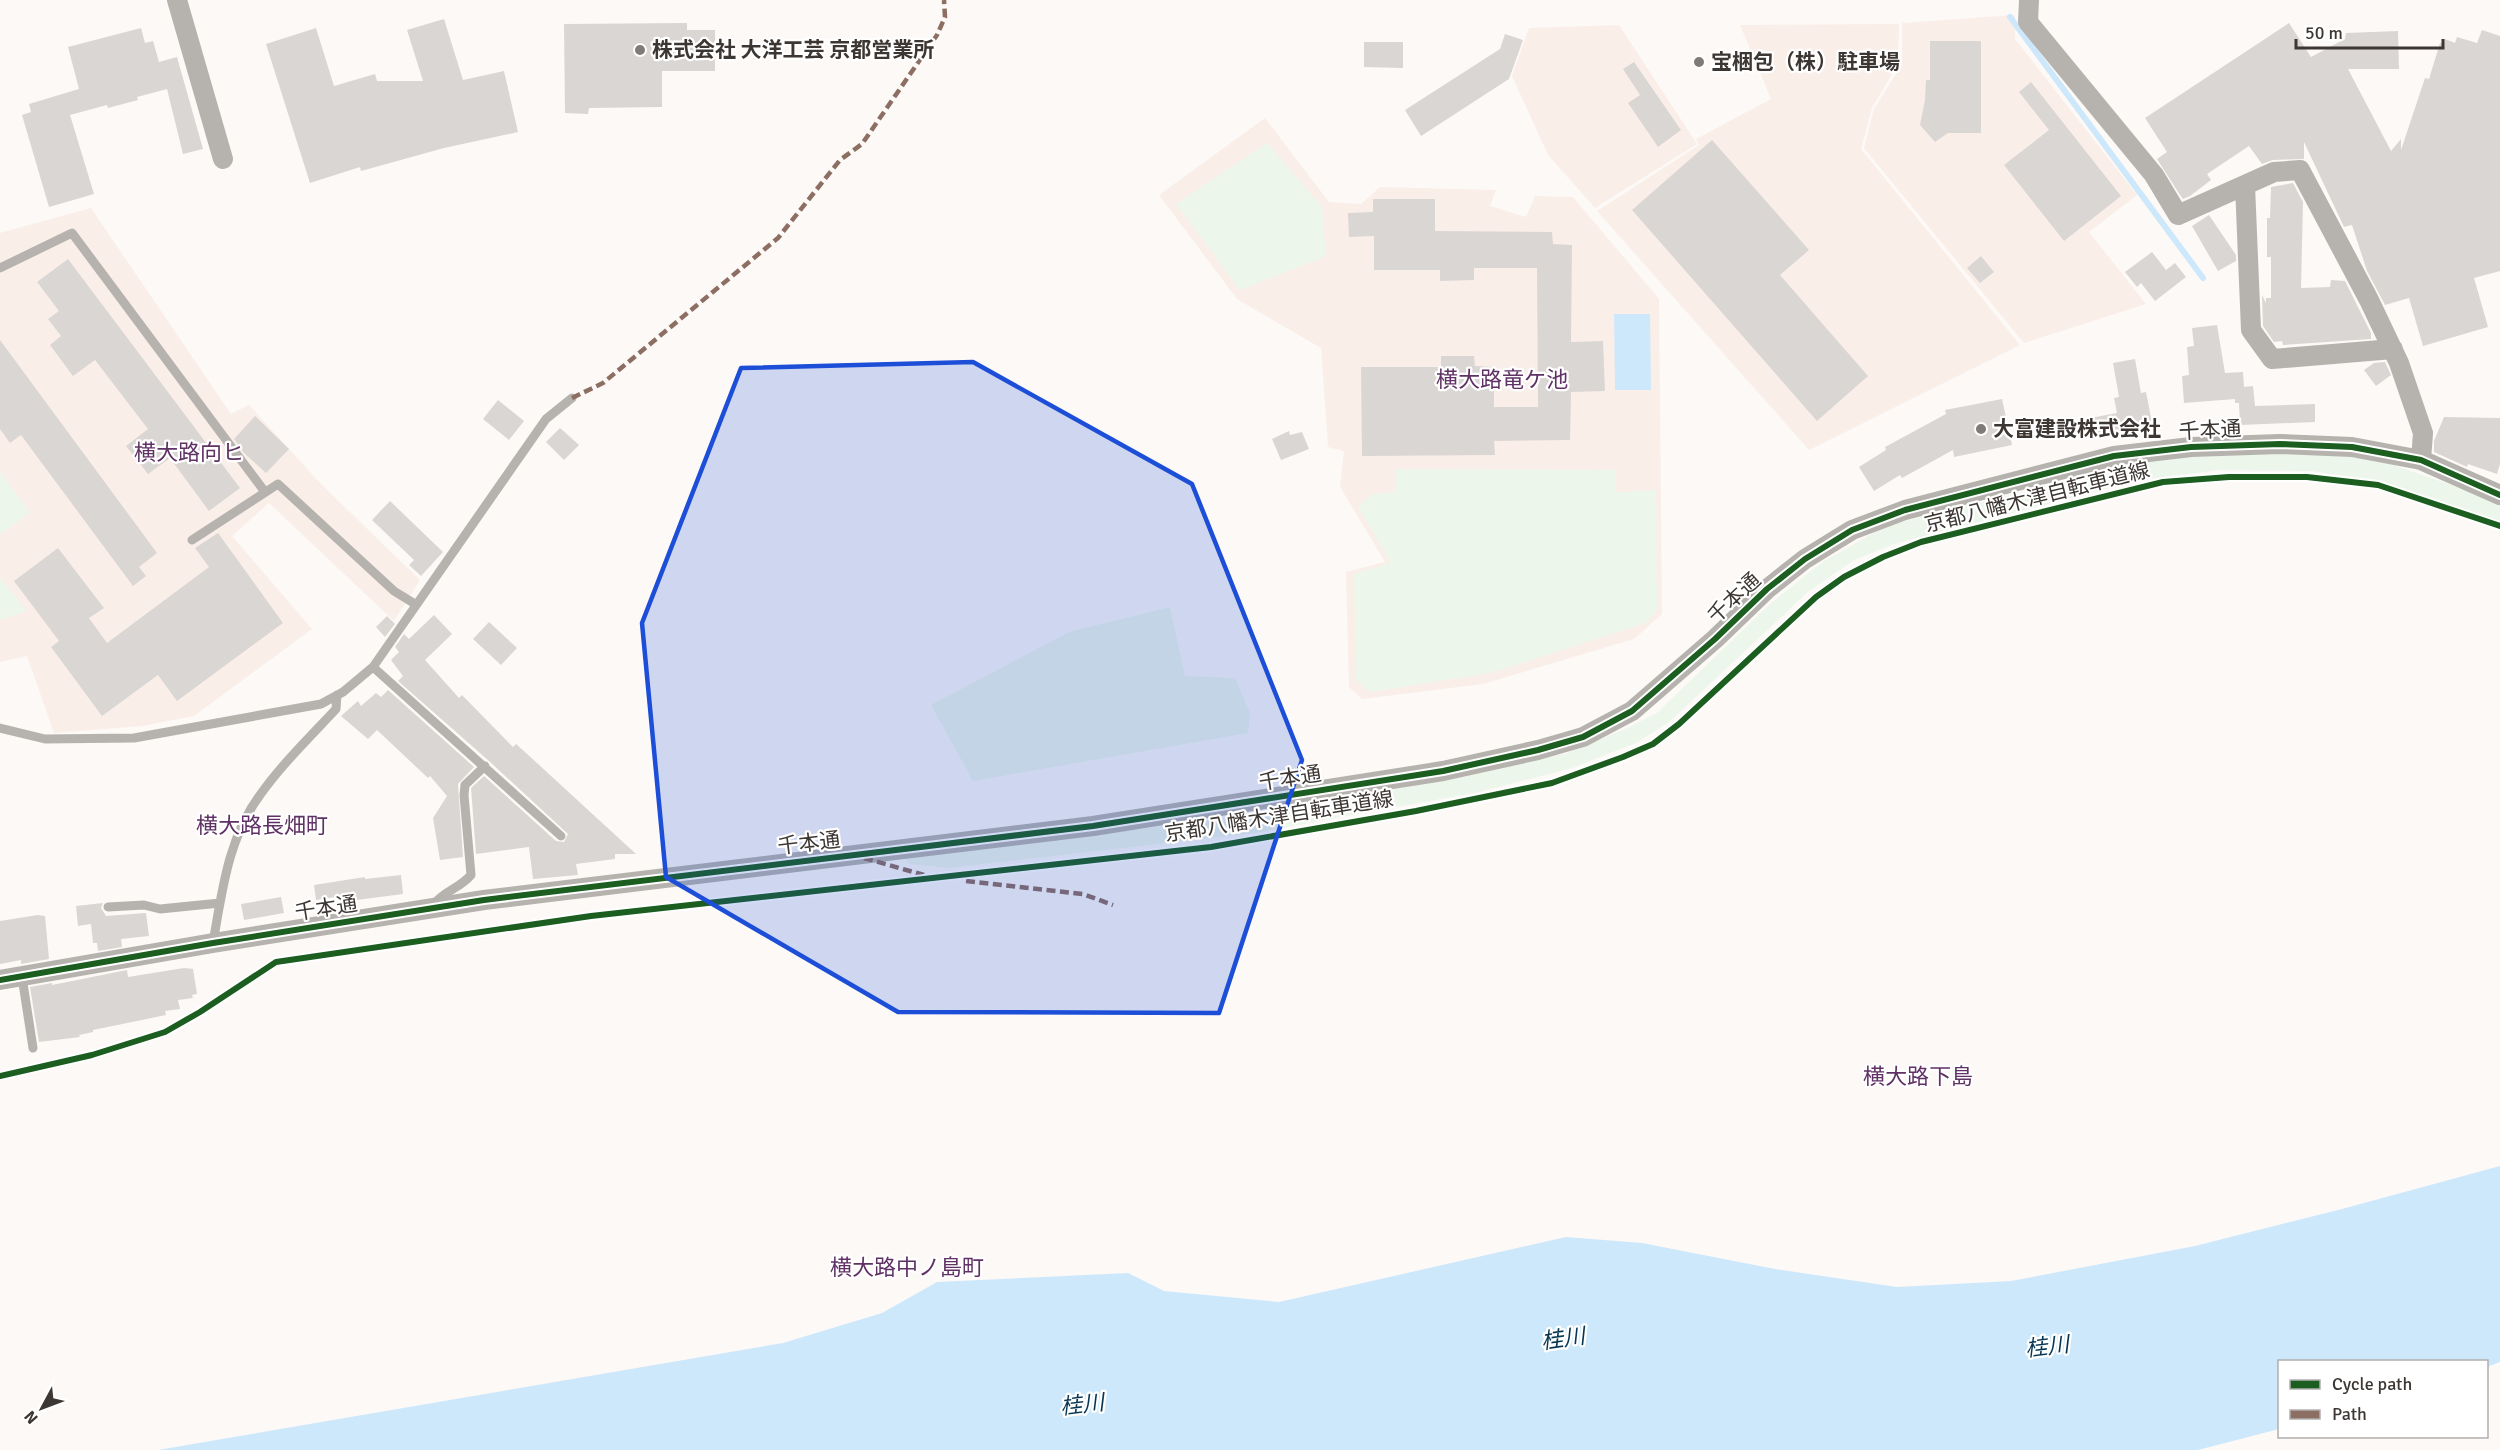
<svg xmlns="http://www.w3.org/2000/svg" width="2500" height="1450" viewBox="0 0 2500 1450" font-family="Signika,'Noto Sans JP',sans-serif">
  <rect width="100%" height="100%" fill="#fcf9f7"/>
  <path fill="#faeee8" d="M2015 15V39L2137 195 2089 232 2146 304 2024 343 1864 148 1874 109 1902 64V23Z
    M1899 24 1898 64 1872 108 1861 149 2020 345 1809 450 1597 211 1699 145 1696 139 1771 99 1740 25Z
    M1619 25 1697 144 1595 208 1548 155 1512 76 1529 28Z
    M1265 118 1329 202 1361 204 1380 187 1496 190 1490 206 1526 217 1535 196 1573 197 1659 299 1662 614 1634 639 1483 684 1362 699 1349 687 1346 572 1385 562 1340 487 1344 451 1328 447 1321 348 1237 299 1159 195Z
    M91 208 231 414 249 405 322 485 420 580 394 621 269 503 232 536 312 629 194 716 142 726 54 733 27 656 0 662V233Z"/>
  <path fill="#ecf6ea" d="M1267 143 1322 207 1326 256 1240 290 1176 204Z
    M2218 451 2359 453 2500 502V521L2376 480 2311 471 2220 470 2139 480 1894 544 1854 560 1809 591 1669 722 1636 743 1572 768 1479 792 1254 833 948 868 910 864 904 858 1294 810 1565 754 1625 729 1657 713 1770 604 1821 563 1886 526 2143 462Z
    M1396 469 1616 470V492L1656 490 1657 610 1646 623 1491 673 1370 692 1356 680 1354 574 1391 563 1358 506 1373 494 1396 492Z
    M0 472 30 512 0 535Z
    M0 577 26 611 0 620Z
    M1170 607 1185 676 1235 678 1250 713 1248 733 973 781 931 705 1069 632Z"/>
  <path fill="#cee8fb" d="M1614 314H1650L1651 390H1615Z
    M2500 1166V1362L2487 1367 2486 1362H2280L2279 1429 2198 1450H158L783 1343 882 1313 937 1282 1128 1273 1164 1291 1279 1302 1566 1237 1642 1243 1775 1269 1897 1287 2011 1281 2195 1246 2342 1209Z"/>
  <g fill="none" stroke-linecap="round" stroke-linejoin="round">
    <path stroke="#cee8fb" stroke-width="6" d="M2010 17 2203 278"/>
  </g>
  <path fill="#dad6d4" d="M444 19 463 80 504 71 518 132 444 148 361 171 360 167 310 183 266 44 316 28 334 86 375 74 377 81H423L407 30Z
    M687 23V30H715V71H662V107L589 108 588 114 565 113 564 24Z
    M2289 23 2311 57 2345 39 2346 33 2398 31 2399 69H2348L2391 151 2401 139V150L2425 78 2429 79 2440 43 2443 44 2445 39 2455 43 2457 37 2477 43 2482 30 2500 36V271L2474 278 2488 327 2423 346 2409 298 2385 305 2367 271 2352 225 2344 227 2304 142V159L2273 160 2262 164 2249 146 2207 174 2211 180 2190 196 2183 199 2180 195 2157 159 2167 152 2145 118Z
    M141 28 145 43 153 41 159 62 177 57 203 149 183 154 167 89 137 97 138 100 108 108 107 105 70 115 94 194 49 207 22 115 31 112 29 104 79 89 68 47Z
    M1505 34 1523 40 1509 79 1421 136 1405 110 1500 49Z
    M1930 41H1981V133H1948L1935 142 1920 125 1925 100 1926 80H1930Z
    M1364 42H1403V68L1364 67Z
    M1634 62 1681 130 1658 147 1628 103 1640 95 1623 69Z
    M2031 82 2121 196 2064 241 2004 165 2049 130 2019 92Z
    M1712 140 1809 250 1780 275 1868 376 1817 421 1632 210Z
    M2293 183 2303 202 2301 288 2330 287 2331 280 2345 281 2371 333V339L2283 345 2282 341 2274 342 2263 326 2262 295 2266 303V298H2271V257H2267V218H2270L2271 187Z
    M1373 199H1435V231L1552 232 1553 244 1572 245 1571 342 1603 341 1605 391 1571 392 1570 440 1494 441 1495 455 1362 456 1361 367H1441V356H1474L1475 366 1494 367V407H1538L1537 268H1474V280L1440 281V270H1374V236L1349 237 1348 213 1373 212Z
    M2209 215 2236 255V261L2218 271 2192 226Z
    M2152 252 2166 270 2175 263 2186 277 2155 301 2141 283 2137 287 2125 272Z
    M1981 256 1994 272 1980 283 1967 268Z
    M68 259 240 488 209 511 170 458 148 474 126 446 148 429 95 360 73 376 50 345 61 336 48 319 59 311 37 282Z
    M2217 325 2225 373 2243 372 2244 387 2253 386 2255 406 2315 404V422L2240 425 2239 403H2235V399L2184 403 2182 376 2189 375 2187 347 2194 346 2192 328Z
    M0 340 157 553 139 567 146 576 133 586 21 435 10 443 0 429Z
    M2135 359 2141 393 2146 392 2153 428 2089 438 2085 419 2117 413 2114 398 2119 397 2113 363Z
    M2385 362 2391 375 2376 386 2364 370 2374 363Z
    M2002 399 2012 445 1954 457 1953 450 1902 478 1900 475 1874 491 1859 467 1886 450 1885 447 1946 414 1945 410Z
    M498 400 524 421 509 440 483 419Z
    M255 416 289 449 266 473 244 453 234 439Z
    M2444 417 2500 418V464L2497 474 2468 464 2467 467 2434 452V441Z
    M560 428 579 445 564 460 546 442Z
    M1289 431 1290 435 1302 432 1309 449 1281 460 1272 439Z
    M390 501 443 552 421 576 409 565 414 560 372 520Z
    M218 533 283 623 177 701 158 675 102 716 51 647 59 641 14 581 58 548 104 608 89 618 107 643 209 567 195 548Z
    M434 615 452 634 425 660 459 698 462 695 513 747 516 744 525 752 636 854H615V859L576 864 578 875 533 879 529 847 476 854 471 788 484 776 556 841 564 842 568 834 489 761 398 681 403 676 391 660 399 652 395 647 404 634 409 639Z
    M387 616 395 624 385 637 376 627Z
    M489 622 517 648 501 665 473 639Z
    M388 690 474 767 458 784 463 857 440 860 433 818 447 796 430 776 428 778 377 730 368 739 341 716 358 701 361 706 376 693 381 697Z
    M401 875 403 894 349 901 348 895 316 900 314 885 365 877V879Z
    M281 897 284 913 244 920 241 904Z
    M103 903 101 908 106 916 146 913 149 936 121 939 122 947 98 951 97 943H93L91 924 78 926 76 906Z
    M38 915 45 916 49 959 21 964V960L0 964V921Z
    M184 968 193 969 197 994 192 995 193 998 178 1000 180 1009 165 1011 166 1015 93 1030V1032L79 1035 80 1037 39 1042 30 987 52 983V985L127 970 128 977Z"/>
  <g fill="none" stroke-linecap="round" stroke-linejoin="round">
    <path stroke="#b6b3af" stroke-width="9" d="M0 268 72 233 265 492
      M192 540 278 484 394 591 415 604
      M373 667 561 836
      M0 728 45 739 134 738 321 704 343 692 373 667 546 419 572 398
      M432 906C445 890 459 889 471 875L464 795 465 785 485 766
      M108 907 144 905 160 909 220 903
      M213 943C222 892 228 838 260 795 282 764 310 737 336 709L337 695
      M22 977 33 1048"/>
    <path stroke="#b6b3af" stroke-width="20" d="M177 0 223 159
      M2029 0 2028 22 2154 175 2178 215 2274 172 2300 170 2369 300 2399 363 2423 433 2421 460
      M2245 185 2251 330 2272 359 2393 349
      M0 980 213 943 484 900 1093 826 1443 771 1538 750 1583 737 1632 711 1715 639 1767 589 1805 559 1852 530 1905 510 2114 456 2191 447 2280 444 2352 447 2421 460 2500 495"/>
    <path stroke="#8d6e63" stroke-width="4.5" stroke-dasharray="9 4.5" stroke-linecap="butt" d="M572 398 603 383 778 238 840 160 862 144 937 35 945 17 944 0
      M864 858 924 875
      M966 881 1083 894 1113 905"/>
    <g stroke="#fff" stroke-width="10">
      <path id="cycleway" d="M0 980 213 943 484 900 1093 826 1443 771 1538 750 1583 737 1632 711 1715 639 1767 589 1805 559 1852 530 1905 510 2114 456 2191 447 2280 444 2352 447 2421 460 2500 495
        M0 1076 92 1055 165 1032 200 1012 276 962 591 916 1211 847 1416 811 1552 783 1623 757 1653 744 1679 724 1816 597 1844 577 1883 557 1921 542 2163 482 2229 477H2307L2378 485 2500 526"/>
    </g>
    <use href="#cycleway" stroke="#1b5e20" stroke-width="6"/>
  </g>
  <path fill="#1d4ed8" fill-opacity="0.2" stroke="#1d4ed8" stroke-width="4.5" stroke-linejoin="round" d="M973 362 1192 484 1302 760 1219 1013 898 1012 666 877 642 623 741 368Z"/>
  <g fill="#807b78" stroke="#fff" stroke-width="2">
    <circle cx="640" cy="50" r="6"/>
    <circle cx="1699" cy="62" r="6"/>
    <circle cx="1981" cy="429" r="6"/>
  </g>
  <g text-anchor="middle" stroke-width="4.5" stroke-linejoin="round" paint-order="stroke">
    <g font-size="21" font-weight="bold" fill="#3d3734" stroke="#fff" text-anchor="start">
      <text x="652" y="57">株式会社 大洋工芸 京都営業所</text>
      <text x="1711" y="69">宝梱包（株）駐車場</text>
      <text x="1993" y="436">大富建設株式会社</text>
    </g>
    <g font-size="21" fill="#3d3734" stroke="#fff">
      <text transform="translate(2210 430) rotate(-3)" y="7">千本通</text>
      <text transform="translate(2037 497) rotate(-14)" y="7">京都八幡木津自転車道線</text>
      <text transform="translate(1734 598) rotate(-43)" y="7">千本通</text>
      <text transform="translate(1290 778) rotate(-9)" y="7">千本通</text>
      <text transform="translate(1279 816) rotate(-9)" y="7">京都八幡木津自転車道線</text>
      <text transform="translate(809 843) rotate(-7)" y="7">千本通</text>
      <text transform="translate(326 908) rotate(-9)" y="7">千本通</text>
    </g>
    <g font-size="22" fill="#5f3165" stroke="#fff">
      <text x="1502" y="387">横大路竜ケ池</text>
      <text x="189" y="460">横大路向ヒ</text>
      <text x="262" y="833">横大路長畑町</text>
      <text x="1918" y="1084">横大路下島</text>
      <text x="907" y="1275">横大路中ノ島町</text>
    </g>
    <g font-size="22" font-style="italic" fill="#073652" stroke="#fff">
      <text transform="translate(1563 1338) rotate(-8)" y="8">桂川</text>
      <text transform="translate(2047 1346) rotate(-7)" y="8">桂川</text>
      <text transform="translate(1082 1404) rotate(-7)" y="8">桂川</text>
    </g>
  </g>
  <rect x="2278" y="1360" width="210" height="78" fill="#ffffff" stroke="#b1afae" stroke-width="1.5"/>
  <rect x="2290" y="1380" width="30" height="9" fill="#1b5e20" stroke="#b1afae" stroke-width="1.5"/>
  <text x="2332" y="1390" font-size="18" fill="#3d3734">Cycle path</text>
  <rect x="2290" y="1410" width="30" height="9" fill="#8d6e63" stroke="#b1afae" stroke-width="1.5"/>
  <text x="2332" y="1420" font-size="18" fill="#3d3734">Path</text>
  <g transform="translate(42 1408) rotate(229)" stroke="#ffffff" stroke-width="4.5" paint-order="stroke">
  <path d="M0-4.5L10 22L0 15L-10 22Z" fill="#3d3734"/>
  <text y="-9" font-size="16" font-weight="bold" text-anchor="middle" fill="#3d3734">N</text>
  </g>
  <path d="M2296 39v9h147v-9" fill="none" stroke="#3d3734" stroke-width="3"/>
  <text x="2305" y="39" font-size="18" fill="#3d3734" stroke="#ffffff" stroke-width="4.5" paint-order="stroke">50 m</text>
</svg>
